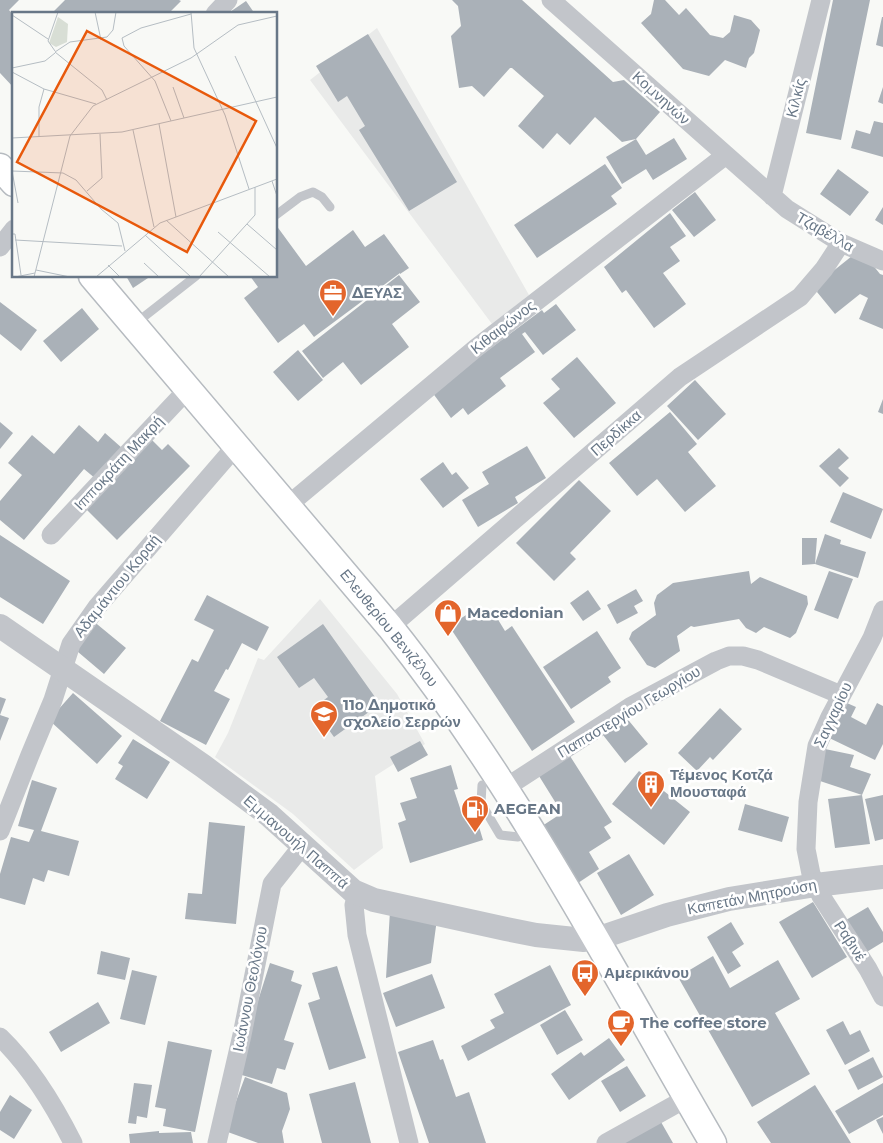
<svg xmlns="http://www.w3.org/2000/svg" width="883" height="1143" viewBox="0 0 883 1143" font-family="Montserrat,sans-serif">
  <rect width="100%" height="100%" fill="#f8f9f6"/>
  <path fill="#e9eae9" d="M377 28 529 295 492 324 310 80Z
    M320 599 397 694 425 744 375 776 383 848 354 870 293 814 215 757 228 733 258 658 264 660Z"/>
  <path fill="#aab1b8" d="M0 0H19L9 10 14 16V88L0 73Z
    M65 0H179L181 1 168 14H51Z
    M452 0H522L613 82 624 80 660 112 636 139 622 142 595 117 570 145 557 133 543 149 518 126 544 96 512 68H510L484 97 472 86 459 88 451 36 461 26 458 6Z
    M654 0H665L679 15 686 8 710 35 723 38 730 32 734 15 751 20 760 30 754 53 749 58 746 68 725 60 709 76 683 69 641 23 651 14Z
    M833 0H870L841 140 806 133Z
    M246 1 255 14H227Z
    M882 17H883V47L876 45Z
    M368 34 457 182 409 211 359 130 365 126 347 96 338 102 316 66Z
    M883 87V104L878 102Z
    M874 121 883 123V157L851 148 856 130 870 134Z
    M674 138 687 159 653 180 646 169 622 184 606 157 636 139 646 155Z
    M605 164 622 188 611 196 617 204 537 258 514 225Z
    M838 169 869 192 850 216 820 194Z
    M695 192 716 220 694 237 672 210Z
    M883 207V225L875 220Z
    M670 213 686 236 670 247 680 261 663 273 686 304 654 328 626 290 622 293 604 267Z
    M276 225 306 266 353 230 365 247 384 234 409 268 400 274V273L314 337 304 324 278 343 244 298 258 287 250 276H276Z
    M852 256 872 264 880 274 883 275V329L859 319 868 298 860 294 835 314 817 292 822 280Z
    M399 275 420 302 392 324 409 347 361 385 343 362 323 378 302 351Z
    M126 276H151L133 288Z
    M0 302 37 330 21 351 0 334Z
    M556 304 576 330 543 355 525 332 522 334 535 352 500 378 506 386 468 415 463 408 451 418 432 392 542 310 544 313Z
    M82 308 99 329 61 362 43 341Z
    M298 350 323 380 298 401 273 372Z
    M577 357 616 403 574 438 543 403 560 389 551 379Z
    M695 380 726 414 698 440 667 406Z
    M883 399V414L878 412Z
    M670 412 697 444 688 452 716 486 685 512 657 479 637 496 609 463Z
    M0 422 13 433 0 449Z
    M79 425 98 442 105 433 122 448 96 479 84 469 24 540 0 520V501L22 475 8 463 32 435 54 454Z
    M152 440 162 450 168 444 190 466 117 540 85 508Z
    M527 446 546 478 515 497 518 503 478 527 462 500 489 484 482 472Z
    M839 448 849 458 838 468 849 478 840 487 819 466Z
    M443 462 452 475 456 472 469 488 443 508 420 479Z
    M579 480 611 511 570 553 576 559 554 581 516 543Z
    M843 492 883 509 871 539 830 522Z
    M825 534 841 540 840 544 866 552 858 578 815 564 802 565V538H817L815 564Z
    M0 535 70 581 43 624 0 597Z
    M749 571 751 584 760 577 807 596 808 604 796 633 790 638 764 627 756 633 746 628 739 619 694 627 691 626 677 636 680 651 655 668 647 665 629 639 632 632 656 615 654 603 657 595 673 583Z
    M829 571 853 579 838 619 814 610Z
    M636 589 643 601 634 606 638 613 617 624 607 605Z
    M588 590 601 609 583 621 570 603Z
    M207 595 269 627 257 651 242 643 228 670 226 669 214 691 230 699 206 745 160 721 192 659 198 662 214 630 194 620Z
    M477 608 485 619 494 613 505 631 512 626 575 722 532 751 449 626Z
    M92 620 126 648 104 674 71 646Z
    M323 624 380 704 334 737 313 708 328 697 314 678 299 688 277 657Z
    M597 631 621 668 608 677 611 682 571 709 543 667Z
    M73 693 122 736 97 764 49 720Z
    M0 697 6 699 0 715Z
    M840 700 856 707 851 717 866 725 877 703 883 706V744L875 760 823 735Z
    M720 708 742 729 713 760 710 757 697 771 678 753Z
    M0 715 9 718 0 741Z
    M625 716 648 744 625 763 603 735Z
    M133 739 170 762 147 799 115 779 123 766 118 763Z
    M420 741 428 755 398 772 390 757Z
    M825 749 854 755 850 767 871 774 862 795 817 780Z
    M570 756 612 822 604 827 611 838 589 852 599 869 575 885 539 828 562 813 539 776Z
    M451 765 458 789 454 790 462 814 474 810 483 840 410 863 398 823 406 820 400 803 417 798 410 778Z
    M639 771 690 812 664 845 612 804Z
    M32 780 57 788 41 831 79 841 69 876 48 870 44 882 33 878 25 905 0 898V874L11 837 29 842 34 830 18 826Z
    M862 795 870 844 835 848 828 799Z
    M883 795V839L875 841 865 799Z
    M745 804 789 817 782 842 738 830Z
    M209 822 245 826 236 924 185 919 188 893 202 894Z
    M629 854 654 895 621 915 597 873Z
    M813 902 847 957 812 978 779 922Z
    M868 907 883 932V942L865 953 846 920Z
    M390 911 437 919 431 963 386 978Z
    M731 922 744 944 732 952 741 966 728 974 707 937Z
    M101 951 130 958 125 980 97 974Z
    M713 956 730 988 778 960 800 999 775 1013 810 1074 752 1107 678 977Z
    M270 963 294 971 291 981 302 985 284 1040 294 1043 285 1070 277 1068 272 1084 235 1073Z
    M550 965 571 1005 468 1061 461 1046 495 1028 490 1020 504 1013 494 994Z
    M337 966 366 1058 329 1070 308 1003 320 999 312 973Z
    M132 970 157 976 145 1025 120 1019Z
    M432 974 445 1008 396 1027 383 993Z
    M98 1002 110 1023 61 1052 49 1032Z
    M565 1010 583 1040 557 1055 540 1025Z
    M843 1021 850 1035 860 1030 870 1051 845 1065 826 1030Z
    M609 1038 625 1060 569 1100 551 1074 581 1052 584 1056Z
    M433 1040 440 1060 443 1059 456 1097 469 1092 486 1143H429L398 1052Z
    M168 1041 212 1050 195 1132 163 1126 166 1109 155 1107Z
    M873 1057 883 1077 858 1090 848 1070Z
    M627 1066 646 1096 620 1112 601 1081Z
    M245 1077 287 1093 290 1109 282 1131 284 1143H258L225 1131Z
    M355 1082 371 1143H322L309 1094Z
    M134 1083 152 1085 147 1118 137 1116 136 1124 128 1123Z
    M883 1083V1115L849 1134 835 1111Z
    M815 1085 851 1143H771L757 1122Z
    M10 1095 32 1110 14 1139 0 1130V1112Z
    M657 1115 673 1143H609Z
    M883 1117V1134L876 1120Z
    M159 1131V1133L191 1132 193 1143H130L129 1134Z"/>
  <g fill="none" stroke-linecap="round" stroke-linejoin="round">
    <g stroke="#b6bbc0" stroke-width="29">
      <path id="secondary" d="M0 167 14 183
        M92 276 390 627C517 786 611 968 713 1143"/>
    </g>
    <path stroke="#c2c5ca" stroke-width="9" d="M276 215 300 197 313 192 322 197 330 207
      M136 323 196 276
      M482 785 481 803 500 835 518 837"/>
    <path stroke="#c2c5ca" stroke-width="19" d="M551 0 787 209 841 243 883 261
      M215 14 228 0
      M772 196 821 0
      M0 247 14 229
      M287 506 476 348 726 155
      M51 535 187 390
      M883 610 872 638 830 717 817 746 808 802 806 849 811 874 821 896 868 969 883 997
      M390 627 680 377 800 297 824 269 841 243
      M505 788 630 707 716 661 729 656H743L758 660 841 695
      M0 831 30 755 53 700 71 644 97 607 236 446
      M357 894 354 905 357 935 409 1143
      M0 1037C29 1065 55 1107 73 1143
      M217 1143 242 1035 272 884 303 845
      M606 1143 687 1098"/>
    <path stroke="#c2c5ca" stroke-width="24" d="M0 626 203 766 269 815 353 891 374 900 506 929 536 935 584 940 602 937 667 915 729 899 816 885 883 877"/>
    <use href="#secondary" stroke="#fff" stroke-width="26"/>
  </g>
  <defs>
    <g id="office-pin" transform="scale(1.4375)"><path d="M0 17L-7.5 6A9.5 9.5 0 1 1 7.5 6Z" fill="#e3652b" stroke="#fff"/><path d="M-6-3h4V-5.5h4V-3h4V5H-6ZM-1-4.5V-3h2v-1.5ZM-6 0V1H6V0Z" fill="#fff"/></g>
    <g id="shop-pin" transform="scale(1.4375)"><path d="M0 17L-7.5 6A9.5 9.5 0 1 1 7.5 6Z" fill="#e3652b" stroke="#fff"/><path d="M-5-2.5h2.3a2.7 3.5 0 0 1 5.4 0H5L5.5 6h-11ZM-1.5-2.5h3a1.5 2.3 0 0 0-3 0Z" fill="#fff"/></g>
    <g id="school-pin" transform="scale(1.4375)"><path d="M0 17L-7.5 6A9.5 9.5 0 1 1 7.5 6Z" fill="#e3652b" stroke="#fff"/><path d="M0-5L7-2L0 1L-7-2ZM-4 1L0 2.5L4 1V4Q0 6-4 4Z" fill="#fff"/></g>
    <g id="building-pin" transform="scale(1.4375)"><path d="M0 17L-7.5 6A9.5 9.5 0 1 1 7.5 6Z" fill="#e3652b" stroke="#fff"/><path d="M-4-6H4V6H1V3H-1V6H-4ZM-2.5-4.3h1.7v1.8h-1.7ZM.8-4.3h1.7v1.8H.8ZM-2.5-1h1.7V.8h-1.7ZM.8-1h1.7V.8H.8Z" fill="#fff"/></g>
    <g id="fuel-pin" transform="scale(1.4375)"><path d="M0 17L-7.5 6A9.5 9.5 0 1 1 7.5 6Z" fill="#e3652b" stroke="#fff"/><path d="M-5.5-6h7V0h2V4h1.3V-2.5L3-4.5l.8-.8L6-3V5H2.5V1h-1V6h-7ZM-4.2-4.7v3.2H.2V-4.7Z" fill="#fff"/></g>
    <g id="bus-pin" transform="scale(1.4375)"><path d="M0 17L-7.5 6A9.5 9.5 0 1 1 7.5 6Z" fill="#e3652b" stroke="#fff"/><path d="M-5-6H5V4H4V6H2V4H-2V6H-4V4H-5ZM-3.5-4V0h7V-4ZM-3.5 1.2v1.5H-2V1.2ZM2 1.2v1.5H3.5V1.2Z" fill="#fff"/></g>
    <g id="cafe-pin" transform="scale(1.4375)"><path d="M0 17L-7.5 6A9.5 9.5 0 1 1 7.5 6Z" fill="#e3652b" stroke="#fff"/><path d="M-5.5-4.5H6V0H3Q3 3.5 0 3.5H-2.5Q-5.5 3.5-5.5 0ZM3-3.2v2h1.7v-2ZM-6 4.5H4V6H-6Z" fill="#fff"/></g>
  </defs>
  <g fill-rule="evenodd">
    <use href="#office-pin" x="333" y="293"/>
    <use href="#shop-pin" x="448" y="613"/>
    <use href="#school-pin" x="324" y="714"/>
    <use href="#building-pin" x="651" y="784"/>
    <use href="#fuel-pin" x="475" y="809"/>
    <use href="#bus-pin" x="585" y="973"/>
    <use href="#cafe-pin" x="621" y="1023"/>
  </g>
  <g text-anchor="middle" stroke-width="5" stroke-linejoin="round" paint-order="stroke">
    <g font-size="15" fill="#687787" stroke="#fff">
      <text transform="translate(661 98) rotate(42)" y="5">Κομνηνών</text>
      <text transform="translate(796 98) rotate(-76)" y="5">Κιλκίς</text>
      <text transform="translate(825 232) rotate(30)" y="5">Τζαβέλλα</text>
      <text transform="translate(503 327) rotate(-38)" y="5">Κιθαιρώνος</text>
      <text transform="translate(616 433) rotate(-41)" y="5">Περδίκκα</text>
      <text transform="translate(119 463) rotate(-47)" y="5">Ιπποκράτη Μακρή</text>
      <text transform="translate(117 586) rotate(-51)" y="5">Αδαμάντιου Κοραή</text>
      <text transform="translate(389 628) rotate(51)" y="5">Ελευθερίου Βενιζέλου</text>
      <text transform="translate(629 712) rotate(-31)" y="5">Παπαστεργίου Γεωργίου</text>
      <text transform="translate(833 715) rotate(-65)" y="5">Σαγγαρίου</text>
      <text transform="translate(296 842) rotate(41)" y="5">Εμμανουήλ Παππά</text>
      <text transform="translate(752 897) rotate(-11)" y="5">Καπετάν Μητρούση</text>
      <text transform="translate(850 941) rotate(57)" y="5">Ραβινέ</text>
      <text transform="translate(250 989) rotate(-79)" y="5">Ιωάννου Θεολόγου</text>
    </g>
    <g font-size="15" font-weight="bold" fill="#687787" stroke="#fff" text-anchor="start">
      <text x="352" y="298">ΔΕΥΑΣ</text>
      <text x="467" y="618">Macedonian</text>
      <text x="343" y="710">11ο Δημοτικό<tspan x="343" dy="17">σχολείο Σερρών</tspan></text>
      <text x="670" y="780">Τέμενος Κοτζά<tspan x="670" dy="17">Μουσταφά</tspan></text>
      <text x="494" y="814">AEGEAN</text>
      <text x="604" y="978">Αμερικάνου</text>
      <text x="640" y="1028">The coffee store</text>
    </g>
  </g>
  <g transform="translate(12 12)">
    <rect width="265" height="265" fill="#f8f9f6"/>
    <path d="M46 5 56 12 55 30 44 35 37 31Z" fill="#d8ded5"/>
    <path fill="none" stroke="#b5bdc3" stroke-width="1" d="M83 0 89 28M179 0 182 36 213 103 237 177M0 3 36 27M43 39 36 29 46 0M223 44 265 136M0 56 33 49 43 41M0 60 32 77 84 92M161 75 172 106M95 88 90 78 43 40 58 30 95 25 101 18 104 0M159 109 143 69 112 34 110 26 129 16 179 2M147 112 164 205M121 118 142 215M27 125V95L32 77M0 126 110 120 265 85M0 159 51 161 64 168 89 197 106 211 113 239M0 159 6 191M260 169 265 184M75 179 90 166 88 122M154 208 217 265M235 212 265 238M206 220 258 265M0 222H3L9 263M133 223 179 265M3 228 110 234M132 251 147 265M96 253 108 265M24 258 58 265M3 265 23 261M22 265 58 124 81 94 179 46 226 13 265 4M84 265 148 211 265 167M187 265 243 203V175"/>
    <path fill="#e8590c" fill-opacity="0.15" stroke="#e8590c" stroke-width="2.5" d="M75 19 244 109 175 240 5 150Z"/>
    <rect width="265" height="265" fill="none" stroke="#687787" stroke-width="2.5"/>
  </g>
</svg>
